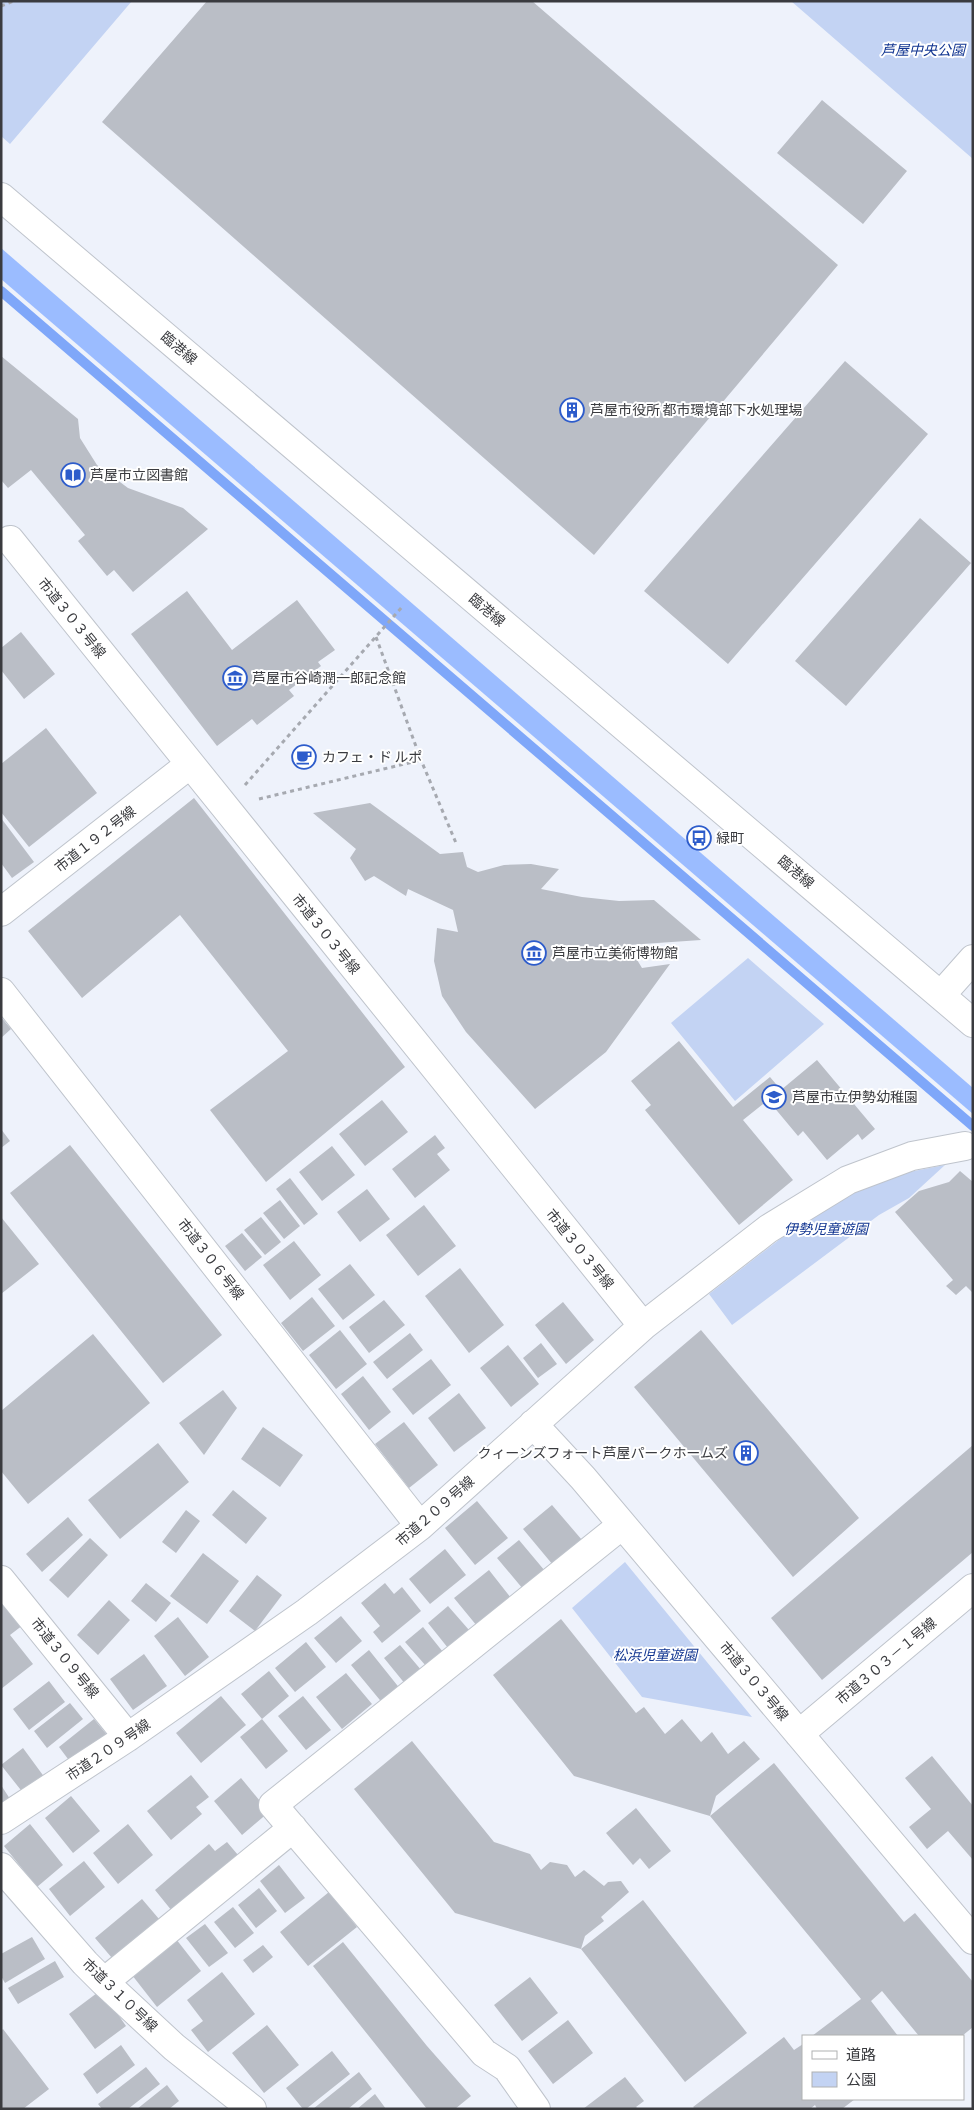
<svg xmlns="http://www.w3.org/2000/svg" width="974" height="2110" viewBox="0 0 974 2110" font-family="'Crimson Pro','Noto Sans JP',serif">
  <rect width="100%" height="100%" fill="#eef2fb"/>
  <path fill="#c3d3f3" d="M1 1H132L10 144 1 136Z
    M791 1H973V159Z
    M748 958 824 1024 735 1101 671 1023Z
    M945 1165 909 1198 879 1215 732 1325 709 1294 816 1211 870 1184 909 1172Z
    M625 1562 752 1717 642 1697 572 1608Z"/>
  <path fill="#9bbcff" d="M1 248 973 1088V1114L1 279Z"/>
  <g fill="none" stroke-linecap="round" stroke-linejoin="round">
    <path stroke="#7fa7f9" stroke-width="10" d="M1 291 973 1126"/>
  </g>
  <path fill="#babec6" d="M207 1H532L838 265 594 555 102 122Z
    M822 100 907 171 863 224 777 153Z
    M1 356 78 419 80 438 97 465 128 488 183 508 208 529 133 592 114 570 107 576 78 541 85 535 31 470 8 488 1 480Z
    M845 361 928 434 728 664 644 591Z
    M920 518 971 563 846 706 795 661Z
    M187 591 232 650 297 600 335 650 318 662 321 666 289 690 294 696 257 725 252 719 217 746 131 634Z
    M21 632 55 674 24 699 1 670V648Z
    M46 728 97 793 29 847 1 812V764Z
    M194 798 405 1067 266 1182 210 1110 288 1051 180 915 82 998 28 931Z
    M370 803 440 854 463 852 467 867 478 872 504 865 531 864 559 869 541 889 582 897 619 901 654 900 701 940 628 945 642 968 670 964 606 1052 535 1109 466 1032 442 996 434 961 437 928 458 932 453 910 408 889 406 896 374 876 365 881 350 858 356 849 313 813Z
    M1 818 34 862 12 878 1 863Z
    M1 1017 11 1029 1 1038Z
    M679 1041 733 1107 770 1077 781 1090 817 1060 875 1129 862 1140 858 1134 827 1160 803 1131 798 1136 768 1100 743 1120 793 1180 739 1225 645 1110 651 1105 631 1081Z
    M382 1100 408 1132 365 1166 339 1134Z
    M1 1129 10 1141 1 1148Z
    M435 1135 445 1148 437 1154 450 1170 415 1198 392 1169Z
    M70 1145 222 1335 163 1383 10 1193Z
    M332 1146 355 1175 322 1201 299 1172Z
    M960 1171 973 1182V1293L966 1286 956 1295 946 1286 953 1280 895 1212 919 1191 949 1182Z
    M290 1178 318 1214 304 1225 276 1189Z
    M367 1189 390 1219 360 1242 337 1212Z
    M280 1200 300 1226 284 1239 263 1213Z
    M424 1205 456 1246 418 1276 386 1235Z
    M1 1217 39 1264 1 1294Z
    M261 1217 281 1242 265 1255 244 1230Z
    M242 1233 262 1257 245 1271 225 1246Z
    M294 1241 321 1275 290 1300 263 1265Z
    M350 1264 375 1295 343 1320 318 1289Z
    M460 1268 504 1325 469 1353 425 1296Z
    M312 1297 335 1326 303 1351 281 1323Z
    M384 1300 405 1325 369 1353 349 1327Z
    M563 1302 594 1340 566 1364 535 1325Z
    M340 1330 367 1364 336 1389 309 1355Z
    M701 1330 859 1518 793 1577 634 1387Z
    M410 1333 423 1350 387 1379 373 1362Z
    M93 1334 150 1403 28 1504 1 1471V1411Z
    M541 1343 557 1364 538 1378 523 1358Z
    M508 1345 539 1384 511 1407 480 1368Z
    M431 1359 451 1385 413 1415 392 1389Z
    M363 1376 391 1412 369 1430 341 1394Z
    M223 1390 237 1408 204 1455 179 1423Z
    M459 1393 486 1428 454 1452 428 1418Z
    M404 1422 438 1465 409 1488 375 1444Z
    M263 1427 303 1455 280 1487 241 1459Z
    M158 1443 189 1482 120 1539 88 1500Z
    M973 1445V1552L822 1680 771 1618Z
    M233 1490 267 1518 246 1544 212 1515Z
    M477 1501 508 1538 475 1565 445 1528Z
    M552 1505 582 1540 553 1565 523 1529Z
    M186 1510 200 1521 176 1553 162 1542Z
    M68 1517 83 1535 42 1572 26 1554Z
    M90 1538 108 1555 68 1598 49 1580Z
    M519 1540 545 1571 523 1589 497 1558Z
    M445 1549 466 1575 430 1604 409 1579Z
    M203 1553 239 1581 207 1624 170 1596Z
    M489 1570 511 1598 477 1626 454 1598Z
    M257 1575 282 1595 255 1631 229 1611Z
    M146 1583 171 1603 156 1622 131 1601Z
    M385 1583 394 1594 402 1587 421 1611 382 1643 373 1632 380 1626 361 1603Z
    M1 1600 23 1625 10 1635 33 1664 1 1689Z
    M109 1600 130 1620 98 1655 77 1635Z
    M448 1606 469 1630 448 1648 428 1623Z
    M341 1616 362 1641 336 1663 314 1638Z
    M178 1617 209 1657 185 1676 154 1636Z
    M561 1619 636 1713 644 1707 665 1734 682 1719 701 1742 712 1732 728 1754 744 1741 760 1759 716 1796 710 1816 574 1776 493 1675Z
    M423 1627 443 1652 426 1666 405 1642Z
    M306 1642 326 1667 295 1692 275 1668Z
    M400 1645 422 1671 406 1685 384 1658Z
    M369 1650 401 1690 384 1705 351 1665Z
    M144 1654 167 1686 133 1710 110 1679Z
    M269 1671 289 1696 262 1719 241 1694Z
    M346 1673 372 1704 342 1729 316 1697Z
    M49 1681 65 1702 29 1730 13 1709Z
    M221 1696 246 1725 201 1763 176 1733Z
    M303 1696 331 1730 306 1750 278 1716Z
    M70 1703 83 1719 47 1748 34 1731Z
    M94 1719 107 1735 71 1763 59 1747Z
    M262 1719 288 1751 266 1769 240 1737Z
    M412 1741 494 1842 530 1854 541 1870 550 1862 567 1865 575 1877 584 1870 604 1886 608 1882 621 1881 629 1892 601 1917 604 1921 585 1936 581 1949 455 1913 354 1789Z
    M23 1748 45 1778 24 1794 1 1765Z
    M932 1756 973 1806V1860L948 1831 927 1849 909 1827 931 1809 905 1778Z
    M774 1763 904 1922 915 1913 973 1982V2027L962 2036H919L882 1991 871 2001 898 2036H812L861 1999 710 1816Z
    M191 1775 209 1797 196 1807 202 1814 171 1840 147 1811Z
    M241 1778 269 1812 242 1835 214 1801Z
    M1 1785 10 1799 1 1804Z
    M71 1796 100 1831 73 1853 45 1818Z
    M636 1808 671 1851 649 1869 640 1858 633 1865 606 1833Z
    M30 1824 63 1865 37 1887 4 1846Z
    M128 1824 153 1855 118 1884 93 1853Z
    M227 1842 238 1855 172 1911 155 1890 209 1844 215 1851Z
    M84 1861 105 1887 70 1916 49 1889Z
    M279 1865 305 1898 285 1913 260 1881Z
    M259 1888 277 1911 256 1928 238 1905Z
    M329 1892 357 1927 308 1966 280 1932Z
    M142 1899 159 1919 112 1958 95 1938Z
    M643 1900 747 2033 685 2082 581 1949Z
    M233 1907 254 1933 235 1948 214 1922Z
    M205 1924 228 1953 209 1967 186 1938Z
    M32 1937 45 1959 5 1983 1 1976V1954Z
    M176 1939 201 1971 157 2007 132 1975Z
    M343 1942 427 2046 471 2096 455 2109H427L313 1966Z
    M263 1945 273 1957 253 1973 243 1960Z
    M55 1961 64 1977 18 2004 8 1988Z
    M222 1972 255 2014 208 2052 191 2030 203 2021 187 2000Z
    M530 1977 558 2013 522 2041 494 2005Z
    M101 1990 126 2026 95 2049 69 2014Z
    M568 2020 593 2053 553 2084 528 2051Z
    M267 2025 299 2065 264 2093 232 2053Z
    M3 2029 49 2089 23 2109H1V2031Z
    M784 2037 794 2050 803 2044V2099H855L842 2109H817L815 2105 810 2109H695L693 2107Z
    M121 2045 135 2065 97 2094 83 2074Z
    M332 2051 350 2074 306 2109H303L286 2088Z
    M146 2067 160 2084 128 2109H102L98 2104Z
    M359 2072 372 2089 348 2109H313Z
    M625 2077 644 2101 636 2107 638 2109H583Z
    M167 2085 179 2101 169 2109H137Z
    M375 2094 386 2109H357Z"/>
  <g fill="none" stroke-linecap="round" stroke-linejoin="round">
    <g stroke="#bfc4cc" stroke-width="30">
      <path id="street" d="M10 540 643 1326
        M1 912 189 765
        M1 992 420 1526
        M533 1424 583 1478 973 1940
        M1 1580 128 1737
        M799 1734 973 1588
        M1 1820 128 1737 307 1612 420 1526 643 1326 768 1229 848 1180 912 1156 965 1146
        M1 1867 85 1963 104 1982 174 2047 252 2109
        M104 1982 293 1828
        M536 2109 507 2068 484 2053 273 1805 622 1525"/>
    </g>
    <g stroke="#bfc4cc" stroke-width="30">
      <path id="secondary" d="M1 197 973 1023
        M941 995 973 959"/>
    </g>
    <path stroke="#a6a9b0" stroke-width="3" stroke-dasharray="4 4" stroke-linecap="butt" d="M1 6 14 1
      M376 637 421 760 456 843
      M245 785 402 607
      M259 799 421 760"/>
    <use href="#street" stroke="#fff" stroke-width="28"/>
    <use href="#secondary" stroke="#fff" stroke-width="28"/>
  </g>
  <defs>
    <g id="building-ring" transform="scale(1.25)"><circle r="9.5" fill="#fff" stroke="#2d5ccb" stroke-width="1.5"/><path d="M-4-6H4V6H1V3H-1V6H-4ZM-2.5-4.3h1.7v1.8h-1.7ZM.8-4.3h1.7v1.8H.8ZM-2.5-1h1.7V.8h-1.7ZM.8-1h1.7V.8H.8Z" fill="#2d5ccb"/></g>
    <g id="library-ring" transform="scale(1.25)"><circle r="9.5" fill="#fff" stroke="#2d5ccb" stroke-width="1.5"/><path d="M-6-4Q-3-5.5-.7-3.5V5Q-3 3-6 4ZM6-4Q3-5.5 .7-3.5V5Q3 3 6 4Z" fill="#2d5ccb"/></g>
    <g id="museum-ring" transform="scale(1.25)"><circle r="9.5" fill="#fff" stroke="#2d5ccb" stroke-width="1.5"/><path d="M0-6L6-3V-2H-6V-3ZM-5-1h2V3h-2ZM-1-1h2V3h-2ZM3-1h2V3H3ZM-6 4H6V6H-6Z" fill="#2d5ccb"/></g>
    <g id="cafe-ring" transform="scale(1.25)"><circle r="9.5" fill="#fff" stroke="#2d5ccb" stroke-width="1.5"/><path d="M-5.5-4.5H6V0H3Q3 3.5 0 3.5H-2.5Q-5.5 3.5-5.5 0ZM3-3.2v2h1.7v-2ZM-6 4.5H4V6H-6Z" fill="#2d5ccb"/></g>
    <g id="bus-ring" transform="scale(1.25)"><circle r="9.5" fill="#fff" stroke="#2d5ccb" stroke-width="1.5"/><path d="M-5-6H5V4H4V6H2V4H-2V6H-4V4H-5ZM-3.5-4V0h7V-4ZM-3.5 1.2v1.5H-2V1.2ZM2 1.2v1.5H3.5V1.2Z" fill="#2d5ccb"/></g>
    <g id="school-ring" transform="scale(1.25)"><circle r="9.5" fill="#fff" stroke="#2d5ccb" stroke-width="1.5"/><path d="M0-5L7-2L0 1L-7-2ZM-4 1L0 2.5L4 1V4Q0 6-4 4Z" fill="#2d5ccb"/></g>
  </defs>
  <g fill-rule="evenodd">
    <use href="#building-ring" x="572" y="410"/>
    <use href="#library-ring" x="73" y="475"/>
    <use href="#museum-ring" x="235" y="678"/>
    <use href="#cafe-ring" x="304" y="757"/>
    <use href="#bus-ring" x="699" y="838"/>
    <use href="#museum-ring" x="534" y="953"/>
    <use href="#school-ring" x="774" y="1097"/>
    <use href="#building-ring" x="746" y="1453"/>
  </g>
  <g text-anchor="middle" stroke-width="4" stroke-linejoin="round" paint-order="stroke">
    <g font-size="14" font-style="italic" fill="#103490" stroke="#fff">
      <text x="923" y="55">芦屋中央公園</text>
      <text x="826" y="1234">伊勢児童遊園</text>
      <text x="655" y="1660">松浜児童遊園</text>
    </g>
    <g font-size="14" fill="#3a3b3f" stroke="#fff">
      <text transform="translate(179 348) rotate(40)" y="5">臨港線</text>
      <text transform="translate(487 610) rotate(40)" y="5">臨港線</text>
      <text transform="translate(72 618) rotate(51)" y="5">市道３０３号線</text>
      <text transform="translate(95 839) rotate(-38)" y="5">市道１９２号線</text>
      <text transform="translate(796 872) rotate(40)" y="5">臨港線</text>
      <text transform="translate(326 934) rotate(51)" y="5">市道３０３号線</text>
      <text transform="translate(580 1249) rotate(51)" y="5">市道３０３号線</text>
      <text transform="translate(211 1259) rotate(52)" y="5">市道３０６号線</text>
      <text transform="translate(435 1511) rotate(-41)" y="5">市道２０９号線</text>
      <text transform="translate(65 1658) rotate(51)" y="5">市道３０９号線</text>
      <text transform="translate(886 1661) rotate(-40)" y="5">市道３０３－１号線</text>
      <text transform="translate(754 1681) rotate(50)" y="5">市道３０３号線</text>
      <text transform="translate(108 1750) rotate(-34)" y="5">市道２０９号線</text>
      <text transform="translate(120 1995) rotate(44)" y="5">市道３１０号線</text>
    </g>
    <g font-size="14" fill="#3a3b3f" stroke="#fff" text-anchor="start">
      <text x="590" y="415">芦屋市役所 都市環境部下水処理場</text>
      <text x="90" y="480">芦屋市立図書館</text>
      <text x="252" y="683">芦屋市谷崎潤一郎記念館</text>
      <text x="322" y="762">カフェ・ド ルポ</text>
      <text x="716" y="843">緑町</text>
      <text x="552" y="958">芦屋市立美術博物館</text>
      <text x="792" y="1102">芦屋市立伊勢幼稚園</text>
      <text x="728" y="1458" text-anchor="end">クィーンズフォート芦屋パークホームズ</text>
    </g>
  </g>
  <rect width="974" height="2110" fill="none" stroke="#3a3b3f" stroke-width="5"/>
  <rect x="802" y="2035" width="162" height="65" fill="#ffffff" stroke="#b0b1b2"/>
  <rect x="812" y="2051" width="25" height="8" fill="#ffffff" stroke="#b0b1b2"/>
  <text x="846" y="2060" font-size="15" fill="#3a3b3f">道路</text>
  <rect x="812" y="2072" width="25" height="15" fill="#c3d3f3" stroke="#b0b1b2"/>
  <text x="846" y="2085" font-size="15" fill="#3a3b3f">公園</text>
</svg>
